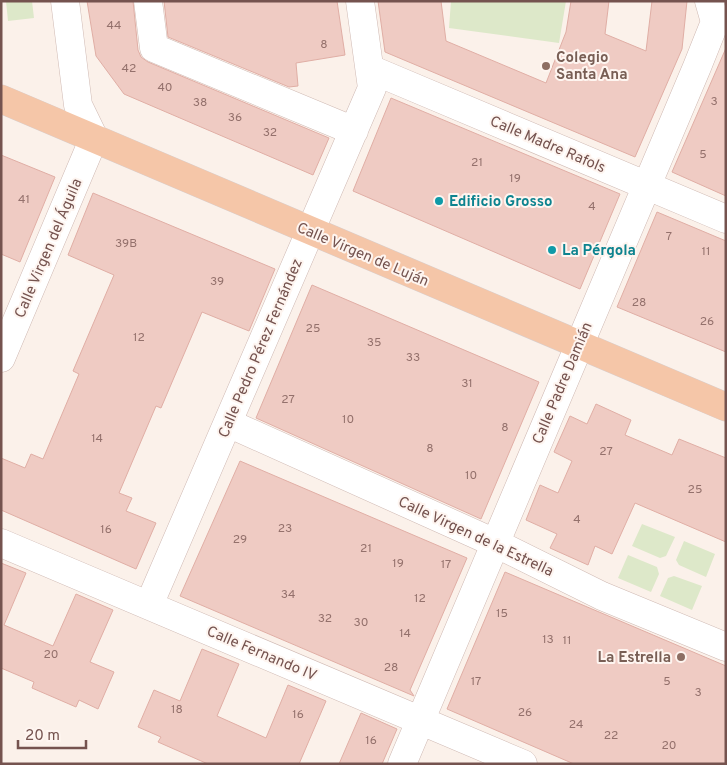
<svg xmlns="http://www.w3.org/2000/svg" width="727" height="765" viewBox="0 0 727 765" font-family="Overpass,sans-serif">
  <rect width="100%" height="100%" fill="#fbf1ea"/>
  <path fill="#dde8c9" d="M6 1H32L34 18 8 21Z
    M451 1H566L559 43 449 28Z
    M642 524 675 537 666 556 660 558 632 546Z
    M684 541 715 554 706 577 679 565 676 560Z
    M628 555 657 567 659 574 651 592 618 578Z
    M674 576 702 586 692 610 660 596 668 578Z"/>
  <path fill="#efcbc3" stroke="#e0aea5" d="M87 1H133L138 50 141 57 148 62 329 138 313 175 124 94 96 56Z
    M164 1H337L345 55 296 63 298 86 289 87 168 37Z
    M378 1H441L446 41 546 83 566 32 571 1H609L605 34 646 51 652 1H687L682 49 635 157 385 52Z
    M726 48V196L672 172Z
    M391 98 620 194 580 289 353 191Z
    M1 155 55 177 20 262 1 254Z
    M93 193 275 269 249 331 202 312 161 408 156 406 119 493 132 498 126 511 156 523 136 569 1 510V458L25 468 31 454 43 459 79 374 73 371 114 275 68 255Z
    M657 212 726 241V352L617 307Z
    M312 285 539 382 481 519 256 418Z
    M596 404 631 420 625 435 672 455 679 439 726 458V542L635 503 612 554 595 546 588 565 550 548 557 534 526 520 540 485 558 493 572 461 554 452 570 416 587 424Z
    M240 461 467 558 410 690 414 696 180 596Z
    M1 563 26 573 4 625 53 646 76 594 113 610 90 662 114 672 98 709 79 700 76 707 32 688 34 682 1 668Z
    M505 572 726 666V764H574L447 709Z
    M202 649 239 664 217 716 266 738 288 685 326 701 299 764H208L158 742 161 737 138 727 154 690 180 701Z
    M361 713 397 729 382 764H339Z"/>
  <g fill="none" stroke-linecap="round" stroke-linejoin="round">
    <g stroke="#cfb9b3" stroke-width="29">
      <path id="minor" d="M148 1 154 48 354 131
        M370 69 726 219
        M1 358 94 138 78 105 65 1
        M228 423 495 543 602 596 726 647
        M1 543 523 764
        M149 605 372 88 360 1
        M402 764 697 67 715 22 709 1"/>
    </g>
    <g stroke="#d8cfce" stroke-width="29">
      <path id="major" d="M1 99 726 407"/>
    </g>
    <use href="#minor" stroke="#fff" stroke-width="28"/>
    <use href="#major" stroke="#f5c6a8" stroke-width="28"/>
  </g>
  <g fill="#8d6e63" stroke="#fef5f0" stroke-width="2">
    <circle cx="546" cy="66" r="5"/>
    <circle cx="681" cy="657" r="5"/>
  </g>
  <g fill="#0f9aa8" stroke="#fef5f0" stroke-width="2">
    <circle cx="439" cy="201" r="5"/>
    <circle cx="552" cy="250" r="5"/>
  </g>
  <g text-anchor="middle" stroke-width="4" stroke-linejoin="round" paint-order="stroke">
    <g font-size="12" fill="#94716c">
      <text x="114" y="29">44</text>
      <text x="324" y="48">8</text>
      <text x="129" y="72">42</text>
      <text x="165" y="91">40</text>
      <text x="714" y="105">3</text>
      <text x="200" y="106">38</text>
      <text x="235" y="121">36</text>
      <text x="270" y="136">32</text>
      <text x="703" y="158">5</text>
      <text x="477" y="166">21</text>
      <text x="515" y="182">19</text>
      <text x="24" y="203">41</text>
      <text x="592" y="210">4</text>
      <text x="669" y="240">7</text>
      <text x="126" y="247">39B</text>
      <text x="706" y="255">11</text>
      <text x="217" y="285">39</text>
      <text x="639" y="306">28</text>
      <text x="707" y="325">26</text>
      <text x="313" y="332">25</text>
      <text x="139" y="341">12</text>
      <text x="374" y="346">35</text>
      <text x="413" y="361">33</text>
      <text x="467" y="387">31</text>
      <text x="288" y="403">27</text>
      <text x="348" y="423">10</text>
      <text x="505" y="431">8</text>
      <text x="97" y="442">14</text>
      <text x="430" y="452">8</text>
      <text x="606" y="455">27</text>
      <text x="471" y="479">10</text>
      <text x="695" y="493">25</text>
      <text x="577" y="523">4</text>
      <text x="285" y="532">23</text>
      <text x="106" y="533">16</text>
      <text x="240" y="543">29</text>
      <text x="366" y="552">21</text>
      <text x="398" y="567">19</text>
      <text x="446" y="568">17</text>
      <text x="288" y="598">34</text>
      <text x="420" y="602">12</text>
      <text x="502" y="617">15</text>
      <text x="325" y="622">32</text>
      <text x="361" y="626">30</text>
      <text x="405" y="637">14</text>
      <text x="548" y="643">13</text>
      <text x="567" y="644">11</text>
      <text x="51" y="658">20</text>
      <text x="391" y="671">28</text>
      <text x="476" y="685">17</text>
      <text x="667" y="685">5</text>
      <text x="698" y="696">3</text>
      <text x="177" y="713">18</text>
      <text x="525" y="716">26</text>
      <text x="298" y="718">16</text>
      <text x="576" y="728">24</text>
      <text x="611" y="739">22</text>
      <text x="371" y="744">16</text>
      <text x="669" y="749">20</text>
    </g>
    <g font-size="15" font-weight="bold" fill="#785e54" stroke="#fef5f0" text-anchor="start">
      <text x="556" y="62">Colegio<tspan x="556" dy="17">Santa Ana</tspan></text>
      <text x="671" y="662" text-anchor="end">La Estrella</text>
    </g>
    <g font-size="15" fill="#75534f" stroke="#fef5f0">
      <text transform="translate(548 144) rotate(23)" y="5">Calle Madre Rafols</text>
      <text transform="translate(48 248) rotate(-67)" y="5">Calle Virgen del Águila</text>
      <text transform="translate(363 254) rotate(23)" y="5">Calle Virgen de Luján</text>
      <text transform="translate(260 348) rotate(-67)" y="5">Calle Pedro Pérez Fernández</text>
      <text transform="translate(562 383) rotate(-67)" y="5">Calle Padre Damián</text>
      <text transform="translate(476 536) rotate(25)" y="5">Calle Virgen de la Estrella</text>
      <text transform="translate(262 653) rotate(23)" y="5">Calle Fernando IV</text>
    </g>
    <g font-size="15" font-weight="bold" fill="#0d838f" stroke="#fef5f0" text-anchor="start">
      <text x="449" y="206">Edificio Grosso</text>
      <text x="562" y="255">La Pérgola</text>
    </g>
  </g>
  <rect width="727" height="765" fill="none" stroke="#75534f" stroke-width="5"/>
  <path d="M18 740v8h68v-8" fill="none" stroke="#75534f" stroke-width="2.5"/>
  <text x="25" y="740" font-size="15" fill="#75534f" stroke="#fef5f0" stroke-width="4" paint-order="stroke">20 m</text>
</svg>
